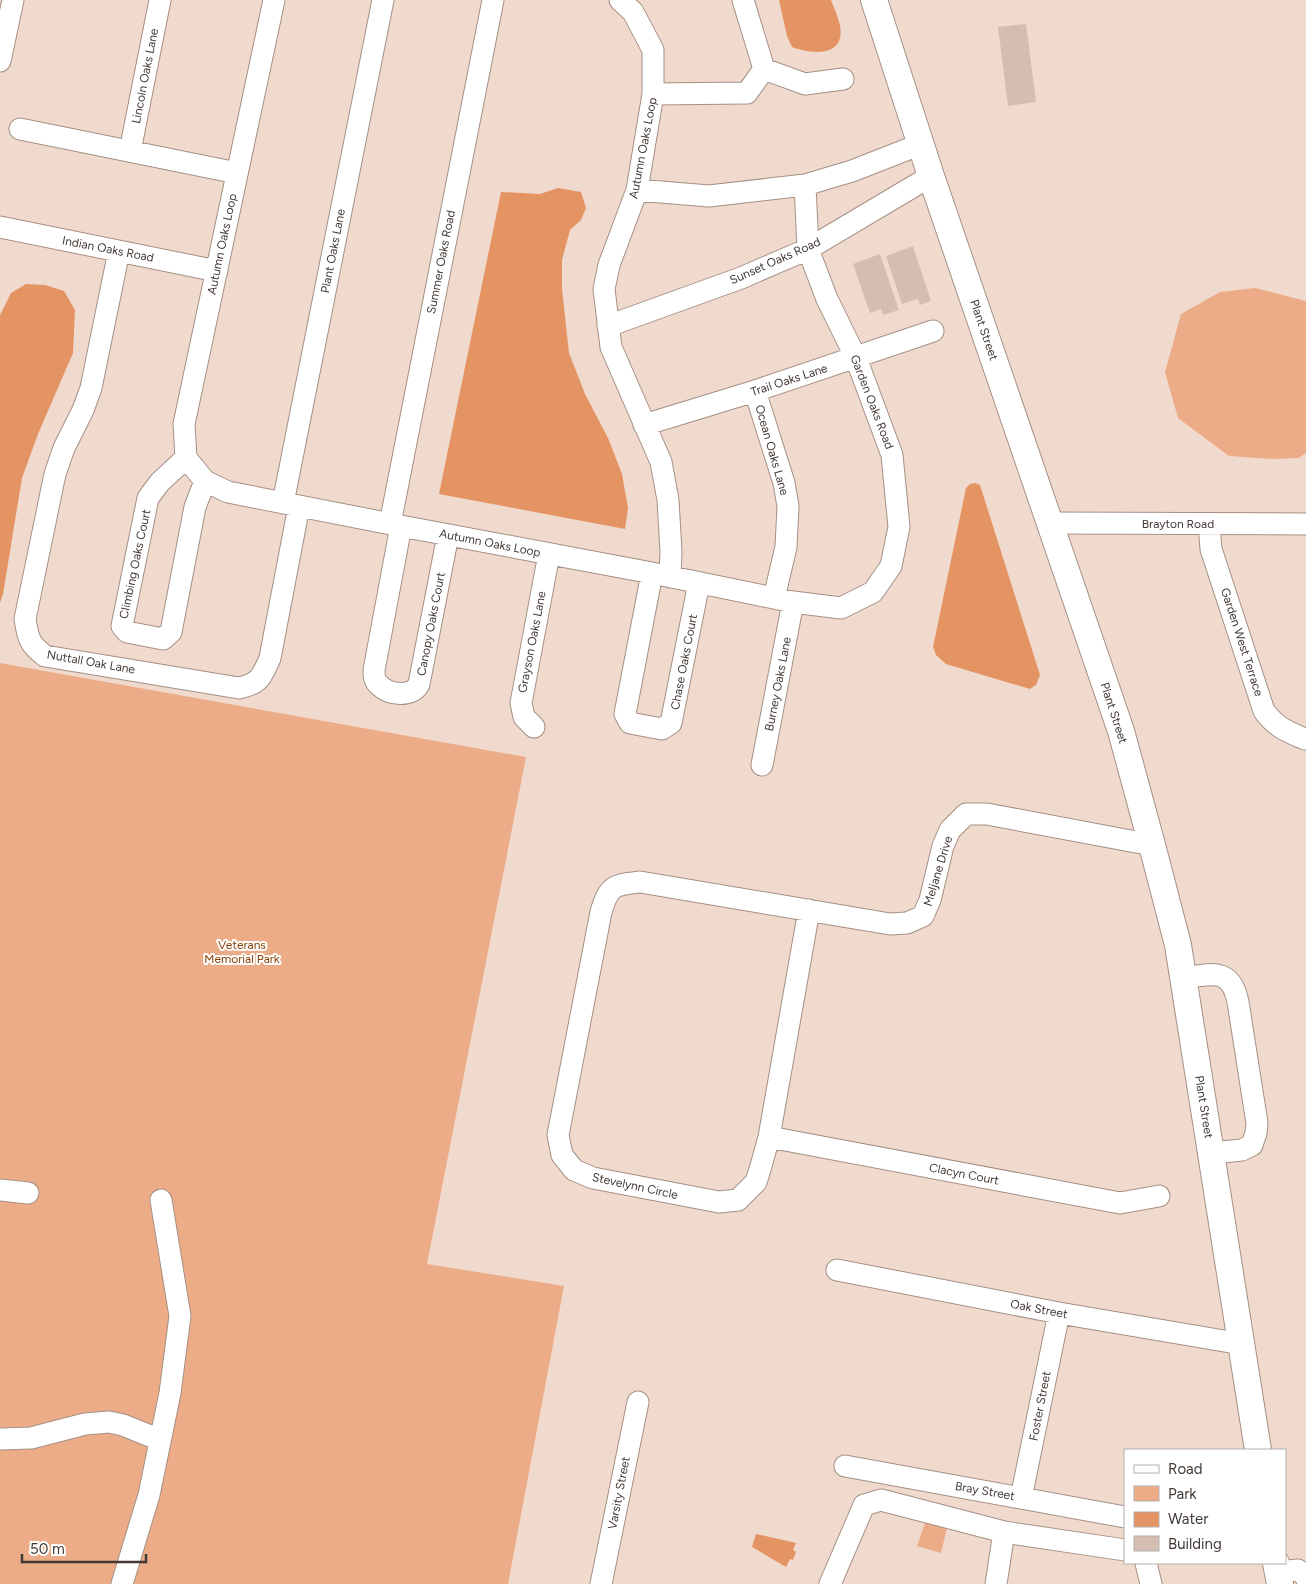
<svg xmlns="http://www.w3.org/2000/svg" width="1306" height="1584" viewBox="0 0 1306 1584" font-family="Figtree,sans-serif">
  <rect width="100%" height="100%" fill="#f0dace"/>
  <path fill="#ecac87" d="M1255 288 1306 301V453L1299 458 1271 459 1229 456 1178 418 1165 372 1181 314 1220 292Z
    M0 663 526 757 427 1264 564 1286 508 1584H0Z
    M925 1523 947 1528 941 1553 917 1546Z"/>
  <path fill="#e49363" d="M779 0H831C835 11 843 26 840 38 835 58 805 52 792 47L787 36Z
    M558 188 581 192 586 208 581 220 570 230 562 260V289L569 353 585 394 608 438 622 474 628 508 625 529 439 494 501 192 540 194Z
    M26 284 45 285 64 291 75 310 73 353 38 434 22 478 3 594 0 603V315L11 293Z
    M975 483 980 485 1040 675 1036 685 1030 689 946 664 936 655 933 647 966 488 970 484Z
    M756 1534 796 1543 793 1550 796 1552 793 1560 790 1559 786 1567 752 1547Z"/>
  <path fill="#d4beb2" d="M1026 24 1036 102 1008 106 998 27Z
    M913 246 931 301 920 305 918 299 902 304 886 256Z
    M880 254 899 310 883 315 881 309 870 313 853 264Z"/>
  <g fill="none" stroke-linecap="round" stroke-linejoin="round">
    <g stroke="#a59085" stroke-width="23">
      <path id="minor" d="M274 0 184 424 186 458 205 481 228 492 401 526 652 573 793 602 841 608 873 592 891 566 899 527 892 455 856 358 827 299 808 249 805 185
        M620 0 633 12 653 50V94L637 190 609 265 604 289 611 347 661 462 668 500 671 552 670 577
        M0 61 13 0
        M764 69 805 84 843 79
        M653 94 747 93 764 69 743 0
        M20 129 237 173
        M130 151 160 0
        M637 190 709 196 805 185 852 171 921 144
        M0 227 217 271
        M119 251 91 388 83 410 64 448 55 474 25 619C28 638 29 644 45 656L239 688C259 684 262 677 270 658L299 506
        M608 326 741 278 808 249 931 176
        M755 391 784 483 788 506 786 547 774 598
        M644 425 755 391 933 331
        M186 458 160 482 148 498 122 626 127 632 163 639 171 632 195 507 205 481
        M283 503 383 0
        M1050 523 1306 524
        M390 524 493 0
        M1209 524 1211 549 1264 711C1277 728 1286 731 1305 739
        M401 526 374 670C374 676 374 681 379 685 389 695 412 698 419 684L448 535
        M652 573 625 714 630 723 662 729 671 723 699 583
        M534 727 524 717 521 703 549 554
        M762 765 793 602
        M809 910 769 1137 761 1166 756 1182 738 1200 719 1202 593 1178 574 1170 562 1155 558 1135 601 912C609 885 614 885 640 882L890 924 907 923 923 916 930 900 943 846 950 830 966 814H987L1152 845
        M1183 978C1212 974 1231 967 1238 1002L1257 1123 1256 1133 1252 1145 1242 1150 1211 1153
        M769 1137 1120 1203 1159 1196
        M0 1190 28 1193
        M837 1270 1059 1313 1242 1344
        M0 1439 31 1438 85 1424 109 1422 123 1425 160 1440
        M845 1466 1125 1517
        M1021 1498 1059 1313
        M1146 1563 1151 1584
        M1278 1572 1298 1570 1306 1576V1578
        M122 1584 149 1495 170 1393 180 1316 161 1200
        M601 1584 638 1402
        M830 1584 864 1505 881 1500 1004 1532 1125 1550
        M996 1584 1004 1532"/>
    </g>
    <g stroke="#a59085" stroke-width="28">
      <path id="major" d="M874 0 931 176 1121 731 1152 845 1178 945 1258 1450
        M1276 1563 1280 1584"/>
    </g>
    <use href="#minor" stroke="#fff" stroke-width="21"/>
    <use href="#major" stroke="#fff" stroke-width="26"/>
  </g>
  <g text-anchor="middle" stroke-width="4" stroke-linejoin="round" paint-order="stroke">
    <g font-size="12" fill="#433a35" stroke="#fff">
      <text transform="translate(145 76) rotate(-79)" y="4">Lincoln Oaks Lane</text>
      <text transform="translate(643 148) rotate(-79)" y="4">Autumn Oaks Loop</text>
      <text transform="translate(222 244) rotate(-78)" y="4">Autumn Oaks Loop</text>
      <text transform="translate(108 249) rotate(11)" y="4">Indian Oaks Road</text>
      <text transform="translate(333 251) rotate(-79)" y="4">Plant Oaks Lane</text>
      <text transform="translate(775 261) rotate(-24)" y="4">Sunset Oaks Road</text>
      <text transform="translate(441 262) rotate(-79)" y="4">Summer Oaks Road</text>
      <text transform="translate(984 330) rotate(71)" y="4">Plant Street</text>
      <text transform="translate(789 380) rotate(-18)" y="4">Trail Oaks Lane</text>
      <text transform="translate(872 402) rotate(69)" y="4">Garden Oaks Road</text>
      <text transform="translate(772 450) rotate(74)" y="4">Ocean Oaks Lane</text>
      <text x="1178" y="528">Brayton Road</text>
      <text transform="translate(490 543) rotate(11)" y="4">Autumn Oaks Loop</text>
      <text transform="translate(135 564) rotate(-78)" y="4">Climbing Oaks Court</text>
      <text transform="translate(431 624) rotate(-79)" y="4">Canopy Oaks Court</text>
      <text transform="translate(532 642) rotate(-79)" y="4">Grayson Oaks Lane</text>
      <text transform="translate(1242 642) rotate(72)" y="4">Garden West Terrace</text>
      <text transform="translate(91 662) rotate(10)" y="4">Nuttall Oak Lane</text>
      <text transform="translate(684 662) rotate(-79)" y="4">Chase Oaks Court</text>
      <text transform="translate(778 684) rotate(-79)" y="4">Burney Oaks Lane</text>
      <text transform="translate(1114 713) rotate(72)" y="4">Plant Street</text>
      <text transform="translate(938 871) rotate(-73)" y="4">Meljane Drive</text>
      <text transform="translate(1204 1107) rotate(81)" y="4">Plant Street</text>
      <text transform="translate(964 1174) rotate(11)" y="4">Clacyn Court</text>
      <text transform="translate(635 1186) rotate(12)" y="4">Stevelynn Circle</text>
      <text transform="translate(1039 1309) rotate(11)" y="4">Oak Street</text>
      <text transform="translate(1040 1406) rotate(-79)" y="4">Foster Street</text>
      <text transform="translate(985 1491) rotate(10)" y="4">Bray Street</text>
      <text transform="translate(619 1493) rotate(-79)" y="4">Varsity Street</text>
    </g>
    <g font-size="12" fill="#894005" stroke="#fff">
      <text x="242" y="949">Veterans<tspan x="242" dy="14">Memorial Park</tspan></text>
    </g>
  </g>
  <rect x="1124" y="1449" width="162" height="115" fill="#ffffff" stroke="#b4b0ae"/>
  <rect x="1134" y="1465" width="25" height="8" fill="#ffffff" stroke="#b4b0ae"/>
  <text x="1168" y="1474" font-size="15" fill="#433a35">Road</text>
  <rect x="1134" y="1486" width="25" height="15" fill="#ecac87" stroke="#b4b0ae"/>
  <text x="1168" y="1499" font-size="15" fill="#433a35">Park</text>
  <rect x="1134" y="1512" width="25" height="15" fill="#e49363" stroke="#b4b0ae"/>
  <text x="1168" y="1524" font-size="15" fill="#433a35">Water</text>
  <rect x="1134" y="1536" width="25" height="15" fill="#d4beb2" stroke="#b4b0ae"/>
  <text x="1168" y="1549" font-size="15" fill="#433a35">Building</text>
  <path d="M22 1554v8h124v-8" fill="none" stroke="#433a35" stroke-width="2.5"/>
  <text x="30" y="1554" font-size="15" fill="#433a35" stroke="#ffffff" stroke-width="4" paint-order="stroke">50 m</text>
</svg>
